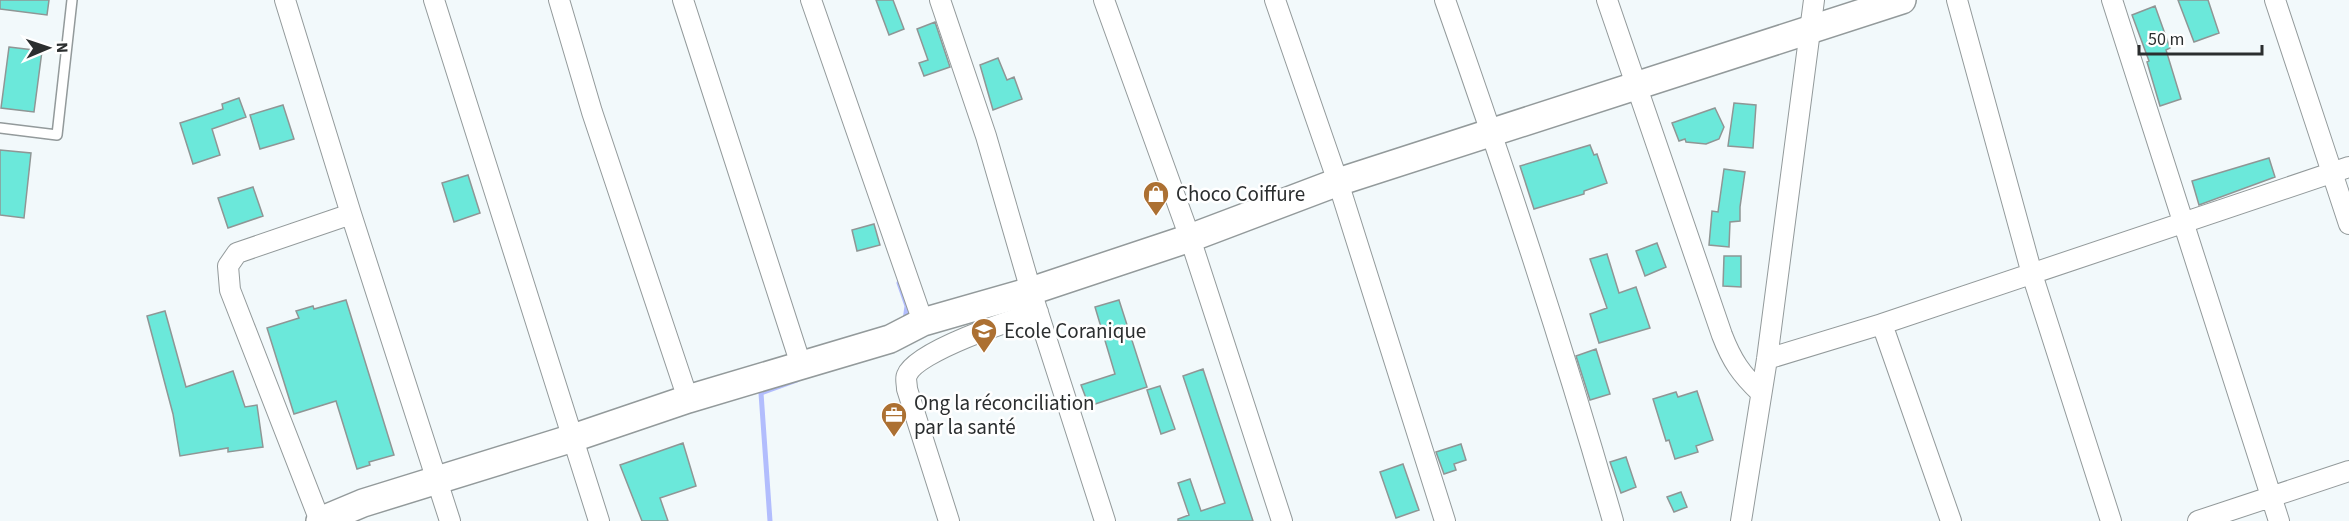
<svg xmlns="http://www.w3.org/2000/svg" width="2349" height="521" viewBox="0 0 2349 521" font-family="'Source Sans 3',sans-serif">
  <rect width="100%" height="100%" fill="#f2f9fb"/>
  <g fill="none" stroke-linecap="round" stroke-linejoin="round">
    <path stroke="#b2bdfd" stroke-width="5" d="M899 283 907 306 905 320
      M770 521 761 393 797 380"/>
  </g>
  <path fill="#6be8da" stroke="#8f9695" stroke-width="1.5" d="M0 0H49L47 15 0 9Z
    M876 0H893L904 29 889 35Z
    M2178 0H2208L2219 33 2194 42Z
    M2155 6 2170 48 2166 50 2181 99 2160 106 2147 62 2149 61 2132 15Z
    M935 22 950 67 924 76 919 63 928 60 917 29Z
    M9 47 42 51 34 112 1 108Z
    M998 58 1007 80 1014 77 1022 99 993 110 980 65Z
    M239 98 246 117 212 129 220 155 193 164 180 123 223 109 222 104Z
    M1734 103 1756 105 1753 148 1728 146Z
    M283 105 294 139 260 149 250 115Z
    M1715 108 1724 127 1719 139 1706 144 1686 142 1685 139 1679 141 1672 123Z
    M1590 145 1594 155 1597 154 1607 183 1584 191V194L1534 209 1520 166Z
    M0 150 31 153 24 218 0 215Z
    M2269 158 2275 177 2199 205 2192 181Z
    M1724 169 1745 172 1740 207V221L1730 222 1729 247 1709 245 1712 211 1718 212Z
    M468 175 480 213 454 222 442 183Z
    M253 187 263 216 228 228 218 198Z
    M874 224 880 245 857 251 852 230Z
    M1657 243 1666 267 1645 276 1636 251Z
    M1607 254 1619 293 1636 287 1650 328 1599 343 1590 314 1607 308 1590 259Z
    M1724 256H1741V287L1723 286Z
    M346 300 394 455 369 462 370 465 357 469 336 401 294 414 267 328 299 318 296 311 313 306 314 309Z
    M1119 300 1147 387 1089 406 1081 385 1115 374 1095 307Z
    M165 311 186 387 233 371 245 407 257 405 263 447 228 452V448L180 456 173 414 147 316Z
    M1596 349 1610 394 1590 400 1576 356Z
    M1203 369 1218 415 1253 521H1178V519L1189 515 1178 483 1190 479 1201 511 1225 503 1183 376Z
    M1160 386 1175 429 1161 434 1147 390Z
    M1697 391 1713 440 1696 446 1698 452 1675 459 1669 440 1666 441 1653 399 1676 392 1678 397Z
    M683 443 696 486 660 498 668 521H642L620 465Z
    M1461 444 1466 460 1454 464 1456 470 1444 474 1436 452Z
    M1626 457 1636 487 1621 493 1610 462Z
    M1403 464 1419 510 1396 518 1380 472Z
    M1681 492 1687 507 1674 512 1667 497Z"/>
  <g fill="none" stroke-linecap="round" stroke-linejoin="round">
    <g stroke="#939a9b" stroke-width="12">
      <path id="lane" d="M0 128 57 135 72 0"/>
    </g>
    <g stroke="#939a9b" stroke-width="22">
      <path id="street" d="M285 0 351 214 450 521
        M434 0 599 521
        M559 0 592 112 688 399
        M683 0 801 365
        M811 0 923 322
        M940 0 986 136 1031 291 1105 521
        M1104 0 1190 238 1282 521
        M1275 0 1338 182 1445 521
        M1445 0C1506 172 1563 346 1613 521
        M1607 0 1722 335C1732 361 1741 374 1761 393
        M1957 0 2032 274 2111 521
        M2112 0 2279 521
        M2275 0 2349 224
        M1882 324 1951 521
        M1767 359 1882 324 2349 167
        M320 521 230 290 228 266 237 253 351 214
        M949 521 907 389C907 384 905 378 907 375 916 351 1012 320 1038 312
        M1741 521 1767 359 1814 0
        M2198 521 2349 471"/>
    </g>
    <g stroke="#939a9b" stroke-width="30">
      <path id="secondary" d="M320 521 363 503 573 438 688 399 890 339 923 322 1031 291 1190 238 1338 182 1902 0"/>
    </g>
    <use href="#lane" stroke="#fff" stroke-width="9"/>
    <use href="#street" stroke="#fff" stroke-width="20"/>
    <use href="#secondary" stroke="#fff" stroke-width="27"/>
  </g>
  <defs>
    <g id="shop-pin" transform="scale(1.35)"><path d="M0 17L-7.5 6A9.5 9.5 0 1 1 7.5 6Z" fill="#ac7032" stroke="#fff"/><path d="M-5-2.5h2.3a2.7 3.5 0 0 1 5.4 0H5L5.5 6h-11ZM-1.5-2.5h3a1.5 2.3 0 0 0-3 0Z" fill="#fff"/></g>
    <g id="school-pin" transform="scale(1.35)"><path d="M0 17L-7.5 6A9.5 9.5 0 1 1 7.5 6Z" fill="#ac7032" stroke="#fff"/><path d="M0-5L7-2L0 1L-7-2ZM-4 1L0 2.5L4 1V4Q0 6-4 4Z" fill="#fff"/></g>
    <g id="office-pin" transform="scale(1.35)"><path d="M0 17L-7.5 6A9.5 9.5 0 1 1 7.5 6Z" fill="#ac7032" stroke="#fff"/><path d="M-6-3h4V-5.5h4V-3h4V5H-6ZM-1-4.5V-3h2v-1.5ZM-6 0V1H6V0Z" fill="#fff"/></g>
  </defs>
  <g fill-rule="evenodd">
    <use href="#shop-pin" x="1156" y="194"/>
    <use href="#school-pin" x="984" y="331"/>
    <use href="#office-pin" x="894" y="415"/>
  </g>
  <g text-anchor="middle" stroke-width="5" stroke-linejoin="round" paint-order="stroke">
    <g font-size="21" fill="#2b2e2f" stroke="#fff" text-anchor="start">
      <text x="1176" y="201">Choco Coiffure</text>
      <text x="1004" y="338">Ecole Coranique</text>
      <text x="914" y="410">Ong la réconciliation<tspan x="914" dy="24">par la santé</tspan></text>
    </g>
  </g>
  <g transform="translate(48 48) rotate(88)" stroke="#ffffff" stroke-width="4.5" paint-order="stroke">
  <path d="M0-4.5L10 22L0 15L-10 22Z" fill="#2b2e2f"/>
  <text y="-9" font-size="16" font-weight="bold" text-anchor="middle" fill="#2b2e2f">N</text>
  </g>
  <path d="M2139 45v9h123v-9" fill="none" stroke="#2b2e2f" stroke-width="3"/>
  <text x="2148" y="45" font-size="18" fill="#2b2e2f" stroke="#ffffff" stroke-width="4.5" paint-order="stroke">50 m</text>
</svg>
